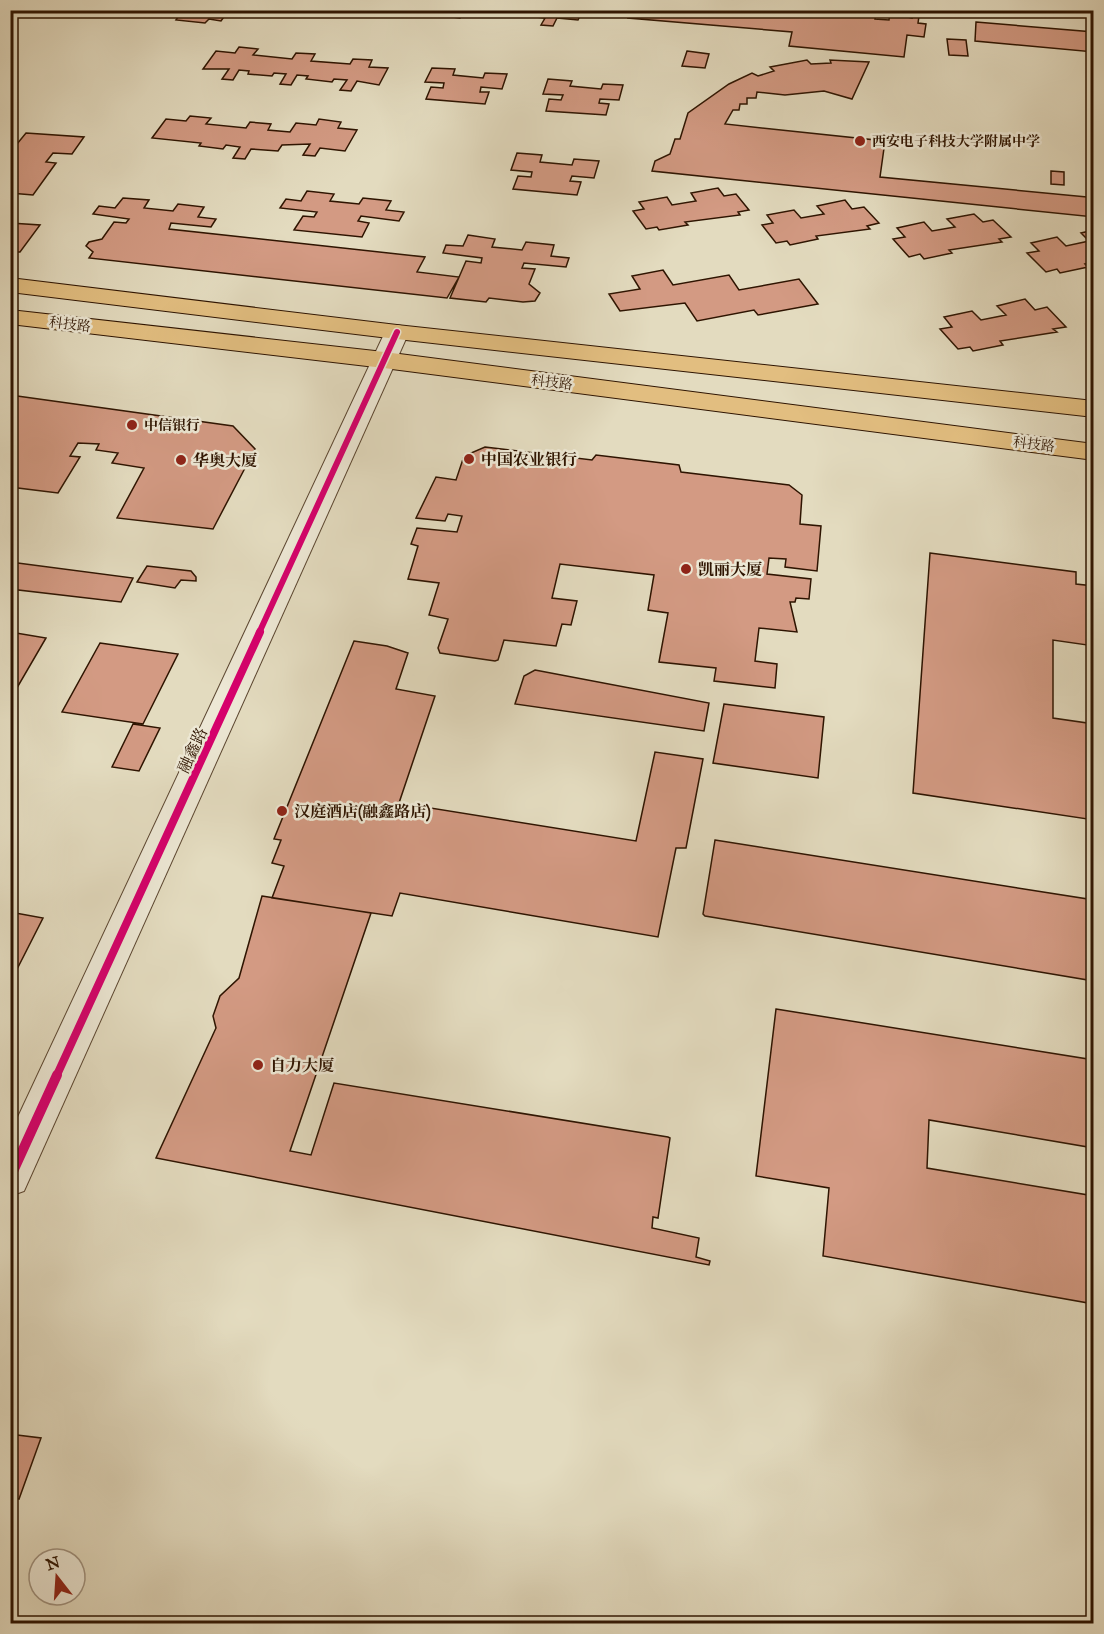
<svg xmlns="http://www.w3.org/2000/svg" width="1104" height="1634" viewBox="0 0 1104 1634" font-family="'IM FELL Great Primer','Noto Serif SC',serif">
  <rect width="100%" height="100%" fill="#e3dbbf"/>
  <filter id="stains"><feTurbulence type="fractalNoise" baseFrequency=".00333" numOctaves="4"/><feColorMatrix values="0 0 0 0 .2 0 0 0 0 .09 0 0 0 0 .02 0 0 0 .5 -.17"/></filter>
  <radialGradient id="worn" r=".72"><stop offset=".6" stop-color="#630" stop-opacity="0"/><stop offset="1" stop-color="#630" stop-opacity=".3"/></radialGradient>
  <path fill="#d39a83" stroke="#2e1401" stroke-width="1.5" d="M110 10H229L221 21 209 19 205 23 176 20 178 17 155 15 152 17Z
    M391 10H464L460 18Z
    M471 10H583L578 20 557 18 553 26 541 25 545 18Z
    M631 10H787L786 14 794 15V12H803V10H834L833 15 845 16 847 10H856L876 12 875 19 889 20 890 13 912 18V15L919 16 918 23 926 24 924 37 907 35 904 57 789 46 792 32 628 18Z
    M976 22 1094 32V52L975 41Z
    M947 39 966 40 968 56 949 55Z
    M239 47 258 49 253 55 292 59 296 53 315 54 311 61 350 64 353 59 372 60 369 67 388 68 379 85 357 81 351 91 340 90 347 80 334 79 332 82 306 79 308 76 297 75 291 85 280 84 286 74 274 73 272 76 248 74 249 71 239 70 233 80 222 79 229 69H203L216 51 235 53Z
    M687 51 709 54 705 68 682 66Z
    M807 60 811 64 831 63 830 60 869 62 852 99 824 91 785 95 757 92 756 98H747V104H740L739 110H733L725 124 885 141 880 177 1087 197 1094 196V217L652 171 655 161 670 154 675 139H680L688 113 729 84 752 73 758 76 774 71 770 67Z
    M432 68 455 69 453 75 483 78 485 73 507 74 502 89 481 87 480 92H489L485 104 426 99 431 87 443 88 444 83 425 82Z
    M548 79 572 81 570 86 601 89 603 84 623 85 619 100 600 99 599 103 609 104 606 115 546 111 549 99 561 100 563 95 543 94Z
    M190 116 211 118 206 124 246 128 250 122 271 124 268 130 290 132 296 123 316 125 319 119 341 122 338 128 357 130 345 151 320 148 315 156 303 155 310 144 282 145 278 151 251 149 245 159 233 158 240 147 226 145 223 149 199 146 201 143 152 138 166 119 186 121Z
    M26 133 84 137 72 154 53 153 46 162 56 163 33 195 10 193V144H17Z
    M517 153 542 155 540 162 572 165 574 159 599 161 594 178 572 176 570 181 581 182 577 195 513 189 518 176 531 177 532 172 511 170Z
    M1051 171 1064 172V185L1051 184Z
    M718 188 724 196 736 194 749 210 738 212 740 215 685 222 688 225 659 230 657 227 646 229 633 211 644 209 639 202 667 197 672 205 696 201 691 193Z
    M307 191 334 194 330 201 359 204 363 198 391 201 386 210 404 212 399 221 361 216 358 221 369 223 362 237 294 230 303 216 314 217 317 212 280 208 286 199 301 201Z
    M123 198 149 200 144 208 173 211 178 204 204 207 198 217 216 219 211 227 171 223 169 229 425 257 417 272 459 277 447 298 89 258 93 252 86 246 89 242 102 239 114 222 126 223 129 219 93 214 99 206 115 208Z
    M845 200 852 209 864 207 879 223 867 226 870 229 816 236 818 239 790 245 787 241 776 243 762 225 773 223 767 215 794 210 801 218 824 214 817 206Z
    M974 214 983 222 993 220 1011 237 999 239 1002 242 949 250 952 253 924 259 920 254 909 257 893 239 905 237 897 228 924 222 932 231 955 227 947 219Z
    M10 223 40 225 20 252H10Z
    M1094 230V262L1085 264 1088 267 1060 273 1057 269 1046 272 1027 253 1039 251 1031 243 1057 237 1066 246 1089 241 1081 233Z
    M468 235 495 239 492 247 522 250 526 242 554 245 551 256 569 258 566 267 524 263 522 268 535 269 529 284 540 293 535 301 523 302 489 298 486 302 450 298 466 261 481 263 482 258 443 253 446 245 463 246Z
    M663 270 673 285 729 275 739 290 799 279 818 304 758 315 754 310 697 321 685 303 620 311 609 294 640 289 632 276Z
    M1025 299 1035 310 1047 307 1066 327 1053 329 1057 332 1000 341 1003 345 973 351 970 347 958 349 940 329 952 327 944 317 972 311 981 320 1006 315 997 306Z
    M10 395 233 426 255 449 213 529 117 518 144 468 112 463 118 453 96 450 99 444 78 443 70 456 80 457 58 493 10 487Z
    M485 447 592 460 596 455 679 465 681 472 789 485 802 495 800 524 821 526 817 571 785 567 786 559 769 558 767 574 811 579 809 599 796 598 795 602H790L797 632 759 628 755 661 777 664 775 688 714 681 716 668 659 662 668 613 648 610 654 575 560 564 552 598 577 601 571 625 562 624 556 646 504 640 498 660 495 661 440 653 438 648 448 619 429 615 439 583 408 579 418 546 411 544 417 528 457 532 462 516 448 514 445 521 416 518 436 477 456 480 464 456Z
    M930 553 1076 572V584L1094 586V646L1053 640V718L1094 724V820L913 793Z
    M10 562 133 578 121 602 10 589Z
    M147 566 191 571 196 577V581L181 580 175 588 137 582Z
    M10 632 46 638 14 693H10Z
    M354 641 387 646 408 653 396 689 435 696 399 803 636 841 655 752 703 759 686 848H676L658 937 400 893 392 916 272 898 284 866 272 863 281 840 274 839Z
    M100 643 178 654 143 724 62 712Z
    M535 670 709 703 704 731 515 704 524 676Z
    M724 704 824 717 818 778 713 763Z
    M133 724 160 728 139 771 112 767Z
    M715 840 1094 900V981L705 916 703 914Z
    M262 896 371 913 290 1151 311 1155 334 1083 668 1137 670 1138 658 1218 653 1217 652 1228 699 1238 696 1257 710 1261 709 1265 156 1158 216 1028 213 1016 220 996 239 978Z
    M10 912 43 918 10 983Z
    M776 1009 1094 1060V1148L929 1120 927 1168 1094 1196V1304L823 1256 829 1188 756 1176Z
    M17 1435 41 1438 19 1499 10 1497V1451Z"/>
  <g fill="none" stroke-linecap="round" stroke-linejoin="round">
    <g stroke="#5b4630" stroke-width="2">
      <path id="minor" d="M397 325 406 327 409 332 24 1191 10 1196V1134L385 332 388 327Z"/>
    </g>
    <g stroke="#2e1401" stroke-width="2">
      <path id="major" d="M10 278 397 325 1094 401V417L397 339 10 292Z
        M10 310 384 352 1094 444V460L384 368 10 324Z"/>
    </g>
    <use href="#minor" fill="#ede8d5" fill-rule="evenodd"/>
    <use href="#major" fill="#e2be80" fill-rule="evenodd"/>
    <g stroke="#ede8d5" stroke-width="9">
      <path id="cycleway-far2" d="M259 633 397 332"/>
    </g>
    <g stroke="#ede8d5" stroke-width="11">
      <path id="cycleway-far1" d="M56 1077 260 632"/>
    </g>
    <g stroke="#ede8d5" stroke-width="14">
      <path id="cycleway" d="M10 1178 57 1075"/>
    </g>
    <use href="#cycleway-far2" stroke="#d6006c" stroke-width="6"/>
    <use href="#cycleway-far1" stroke="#d6006c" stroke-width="8"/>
    <use href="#cycleway" stroke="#d6006c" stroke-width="10"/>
  </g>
  <g fill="#8f2418" stroke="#ede8d5" stroke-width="2">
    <circle cx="860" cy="141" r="6"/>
    <circle cx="132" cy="425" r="6"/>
    <circle cx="469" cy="459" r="6"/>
    <circle cx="181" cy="460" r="6"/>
    <circle cx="686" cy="569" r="6"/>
    <circle cx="282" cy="811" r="6"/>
    <circle cx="258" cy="1065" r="6"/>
  </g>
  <g text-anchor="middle" stroke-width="5" stroke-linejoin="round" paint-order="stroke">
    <g font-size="14" font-weight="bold" fill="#2e1401" stroke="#ede8d5" text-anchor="start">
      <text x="872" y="146">西安电子科技大学附属中学</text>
      <text x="144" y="430">中信银行</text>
    </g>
    <g font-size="14" fill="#2e1401" stroke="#ede8d5">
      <text transform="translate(70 324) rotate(7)" y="5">科技路</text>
      <text transform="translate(552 382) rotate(7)" y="5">科技路</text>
      <text transform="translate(1034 444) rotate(7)" y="5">科技路</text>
    </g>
    <g font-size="16" font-weight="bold" fill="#2e1401" stroke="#ede8d5" text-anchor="start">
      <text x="481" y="465">中国农业银行</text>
      <text x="193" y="466">华奥大厦</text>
      <text x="698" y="575">凯丽大厦</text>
      <text x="294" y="817">汉庭酒店(融鑫路店)</text>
      <text x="270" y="1071">自力大厦</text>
    </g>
    <g font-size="16" fill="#2e1401" stroke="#ede8d5">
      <text transform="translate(192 750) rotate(-65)" y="6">融鑫路</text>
    </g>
  </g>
  <rect width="1104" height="1634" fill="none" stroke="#e3dbbf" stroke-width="36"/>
  <rect x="12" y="12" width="1080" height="1610" fill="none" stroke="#2e1401" stroke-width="3"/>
  <rect x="18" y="18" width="1068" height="1598" fill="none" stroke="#2e1401" stroke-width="1.5"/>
  <g transform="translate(57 1577) rotate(343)"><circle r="28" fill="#ede8d5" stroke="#a19380" stroke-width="1.5"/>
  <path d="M0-4.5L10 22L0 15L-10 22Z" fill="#8f2418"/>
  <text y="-9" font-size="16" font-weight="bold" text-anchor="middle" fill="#2e1401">N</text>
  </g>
  <rect width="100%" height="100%" filter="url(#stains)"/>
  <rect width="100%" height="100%" fill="url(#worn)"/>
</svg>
